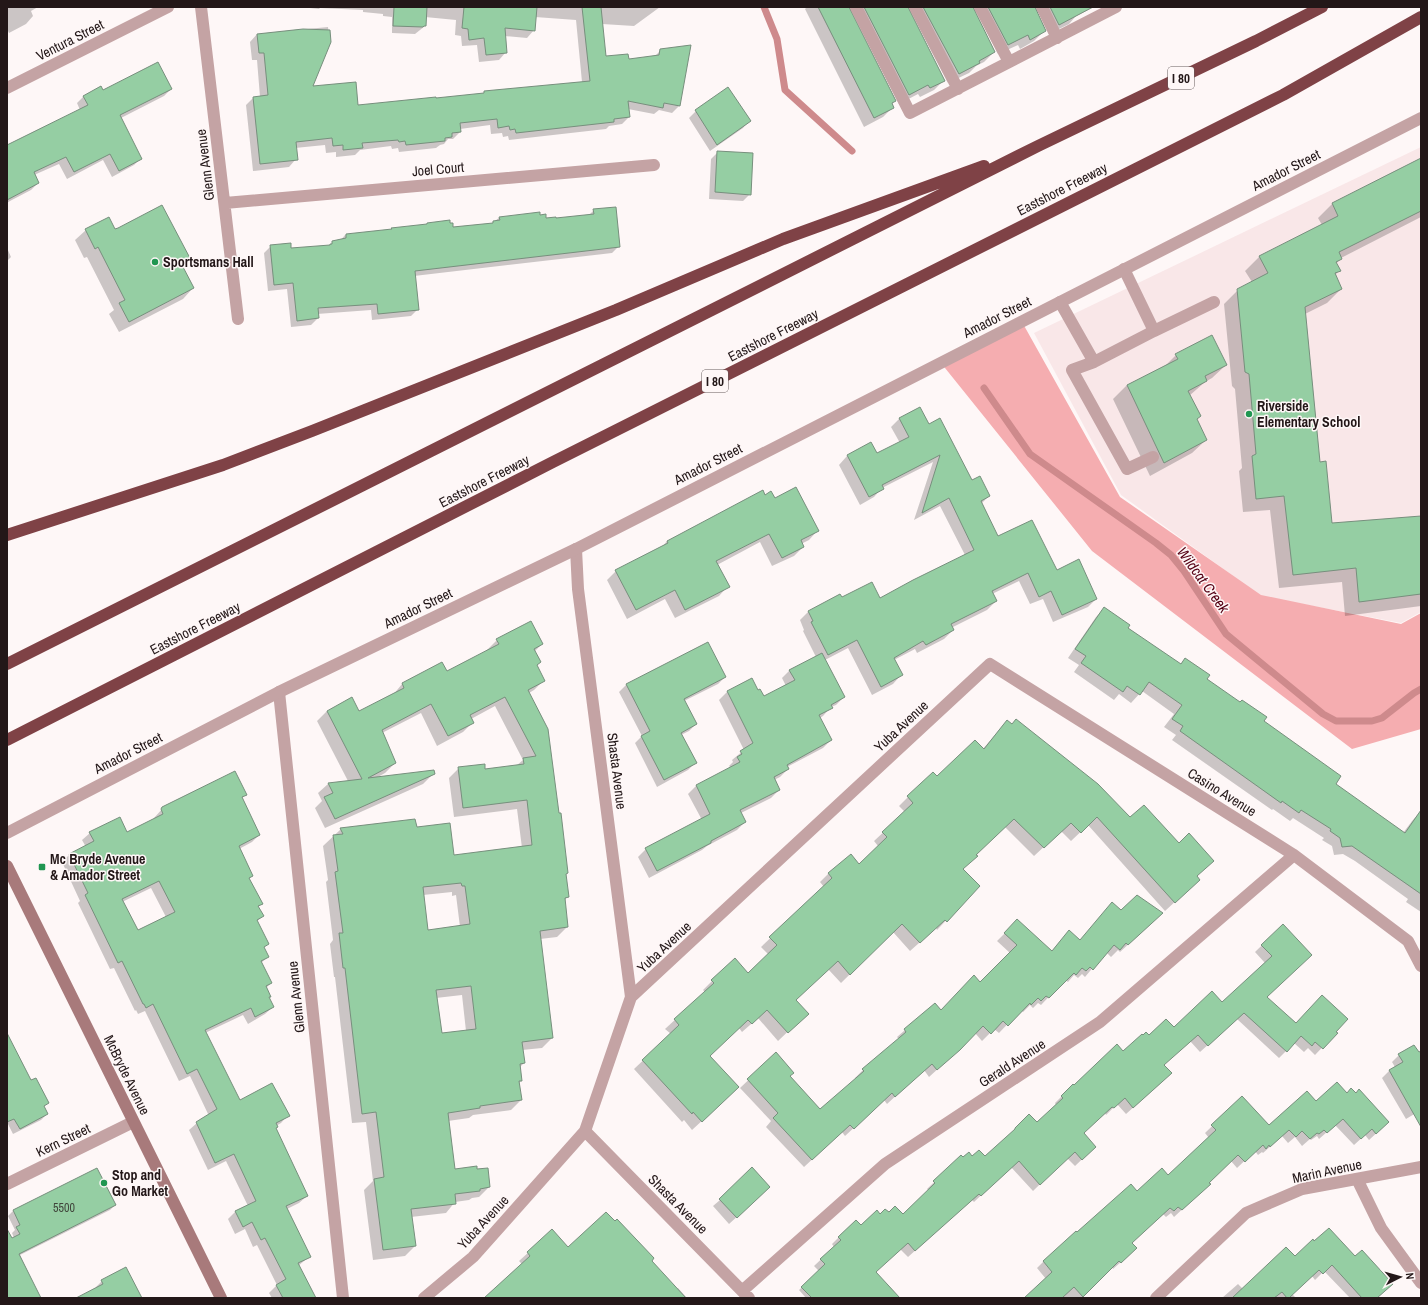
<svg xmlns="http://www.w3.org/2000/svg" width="1428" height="1305" viewBox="0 0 1428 1305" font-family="'Archivo Narrow',sans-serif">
  <rect width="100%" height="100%" fill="#fef7f7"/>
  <path fill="#f9e7e8" d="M1421 147V612L1401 623 1261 596 1121 495 1034 333Z"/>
  <path fill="#f5adb0" d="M1022 322 1120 497 1261 595 1401 624 1421 613V729L1352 749 1092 551 941 363Z"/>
  <path fill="#0003" fill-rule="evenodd" d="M7 7H38L31 11 33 16 26 24 9 33 8 31 7 32Z
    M300 7H660L634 26 602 24 606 58 628 60 654 57 661 50 679 106 672 113 659 110 654 114 628 109 629 117 622 124 609 126 606 129 509 140 508 136 503 137 502 133 491 134 490 125 460 129V132L453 139H448L444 144 440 145 436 148 399 152 398 148 392 149 391 146 360 150 355 155 336 157V152L326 153 325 145 295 148 296 159 289 167 253 171 246 105 253 98 260 97 257 60H252L250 42 257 34 328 27 330 42 312 87 358 106 435 99 483 94 485 92 582 82 576 20 535 17 534 30 527 38 504 36 506 52 499 60 479 62 477 45 462 46 461 36 455 35 456 20 425 17V26L415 34 392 33V17L383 16V14L363 12V10L320 8 319 9Z
    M807 7H1094L1076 16 1069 24 1049 34 1039 13 1034 10 1044 31 1034 41 1020 49 1018 45 998 54 977 13 972 10 994 52 984 62 976 66 969 73 948 83 912 14 907 8 944 80 934 90 920 97 918 94 899 104 853 14 848 8 894 101 891 104 893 107 883 117 864 127 805 9Z
    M171 89 164 96 121 118 141 158 134 165 112 177 103 160 67 179 59 164 34 175 38 183 31 190 10 201 7 203V147L80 110 77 103 84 96 103 91Z
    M696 111 749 121 743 128 710 151 689 118Z
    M718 152 750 194 743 201 709 199 711 159Z
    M1421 160V217L1341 258 1336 264 1340 270 1335 275 1341 289 1327 303 1305 314 1319 463 1331 525 1421 517V606L1345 616 1342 582 1279 588 1270 510 1243 512 1239 471 1242 468 1235 389 1232 386 1224 304 1238 290 1252 282 1245 271 1259 257 1322 225 1318 218 1332 204Z
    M594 210 619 246 612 253 414 276 418 309 411 316 372 320 371 310 317 314 318 318 311 325 291 327 287 289 268 291 264 253 271 246 290 249 329 246 333 242 340 241 345 235 391 230 392 229 426 225 427 224 452 228 491 224 500 217 539 216 545 219H556L588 216Z
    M86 230 189 260 182 267 193 288 183 299 119 332 109 314 114 310 87 257 84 258 75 240Z
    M7 248 11 257 7 261Z
    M1176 355 1226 365 1212 378 1205 382 1189 396 1196 420 1206 440 1192 453 1150 476 1113 399 1127 385 1164 367Z
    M900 418 928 425 971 481 989 496 981 504 998 537 1056 571 1096 599 1088 607 1053 622 1043 599 1030 604 1019 581 992 594 996 601 987 610 951 628 953 630 944 639 917 653 915 649 894 660 901 675 893 684 872 695 848 648 825 660 844 697 836 705 831 707 823 716 820 718 831 740 823 748 787 767 788 769 780 777 774 780 779 790 771 798 741 813 745 822 737 830 707 846 702 850 649 878 638 857 646 849 702 820 688 794 696 786 731 768 729 766 733 762 732 760 744 750 719 700 727 692 752 679 758 691 763 698 786 686 782 678 790 670 816 657 803 631 804 630 800 620 808 612 840 595 842 599H880L965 555 940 506 914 520 933 462 882 488 874 497 860 505 839 465 847 456 871 444 877 455 900 443 891 427Z
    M765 496 774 499 818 530 809 540 801 544 803 547 794 556 772 566 760 542 717 565 728 586 719 596 675 618 665 599 627 619 607 580 616 571 662 547 667 541Z
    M1104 609 1126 628 1180 665 1185 659 1206 680 1262 721 1334 784 1403 833 1412 821 1420 812 1421 813V912L1406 902 1408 899 1355 861 1343 854 1334 855 1332 846 1322 840 1324 838 1293 818 1290 821 1273 809 1272 810 1172 740 1176 735 1164 727 1174 714 1142 691 1131 703 1119 694 1114 700 1074 672 1079 665 1068 658 1096 617Z
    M497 640 542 644 534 652 536 666 544 680 534 690 529 693 565 875 568 896 564 901 567 927 557 937 540 939 552 1038 542 1048 522 1050 524 1063 519 1068 521 1081 519 1083 521 1100 511 1110 473 1115 469 1118 448 1121 454 1170H476L489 1187 479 1197 472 1198 469 1200 455 1202 446 1213 411 1217 415 1246 405 1256 373 1260 364 1190 373 1181 366 1122 352 1123 335 977H334L330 944 333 940 326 882 328 880 323 846 341 829 414 820 416 828 453 856 522 848 517 809 454 817 449 778 459 768 485 770 516 766 523 760 495 706 471 719 473 722 463 732 437 746 421 713 382 733 395 763 385 773 376 778 433 774 423 784 325 828 315 808 322 801 318 793 328 784 348 781 317 721 327 711 359 712 393 695 402 684 446 672 488 651 487 650ZM452 892V896L456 895 460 927 427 931 423 895ZM462 995 466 1031 441 1034 436 998Z
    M707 643 725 677 718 684 684 701 696 724 689 731 681 735 695 763 688 770 657 787 635 743 642 736 619 692 626 685Z
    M1007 721 1130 819 1196 877 1190 888 1165 911 1088 825 1071 841 1061 831 1034 856 1005 827 975 855 962 870 979 886 937 930 936 928 910 951 893 932 841 983 828 969 795 1000 798 1022 778 1041 758 1018 742 1032 739 1028 709 1056 729 1096 692 1130 684 1120 682 1122 634 1069 671 1034 665 1029 705 992 703 990 712 981 748 974 769 955 761 947 824 887 820 882 829 873 859 865 878 846 874 841 905 812 899 806 908 797 933 773 937 778 982 750Z
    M246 794 241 799 259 835 252 842 239 849 252 876 249 879 262 904 258 907 263 916 256 922 267 944 263 948 268 957 261 963 271 983 266 988 270 996 268 998 273 1007 265 1014 248 1024 243 1015 205 1033 239 1102 288 1115 281 1123 276 1126 275 1128 307 1196 299 1203 287 1209 309 1257 298 1266 311 1298H272L269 1293 277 1285 257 1245 253 1247 245 1229 235 1234 228 1219 236 1211 248 1206 226 1161 208 1170 189 1130 197 1123 209 1116 190 1076 179 1081 145 1011 138 1014 136 1010 135 1011 114 968 110 969 78 903 80 901 62 862 69 855 86 847 82 840 90 833H127L155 820 154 818 163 808ZM151 888 166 917 138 931 122 902Z
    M1121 911 1154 921 1120 952 1118 950 1111 957 1106 952 1085 977 1082 974 1078 978 1074 975 1068 982 1065 980 1041 1005 1038 1003 1033 1008 1030 1005 1023 1012 1021 1010 999 1033 994 1029 982 1041 975 1033 951 1057 929 1077 924 1070 887 1104 884 1100 845 1136 842 1132 804 1167 766 1127 771 1121 740 1088 776 1054 789 1076 820 1110 856 1079 855 1078 863 1070 899 1039 897 1037 905 1030 941 1011 980 983 1010 953 997 941 1010 928 1051 952 1062 939 1080 941Z
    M1283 925 1266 997 1296 1024 1335 1032 1336 1033 1315 1055 1308 1048 1304 1052 1294 1043 1279 1058 1237 1019 1200 1052 1190 1041 1163 1065 1164 1080 1126 1114 1117 1104 1106 1115 1105 1113 1083 1133 1095 1147 1075 1166 1067 1158 1033 1191 1011 1167 974 1202 972 1200 908 1257 900 1249 874 1273 898 1298H806L799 1290 819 1271 814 1266 834 1247 832 1244 839 1237 880 1215 889 1214 903 1215 929 1191 927 1189 961 1156 963 1159 985 1158 1037 1123 1056 1105 1055 1103 1073 1085 1074 1086 1149 1036 1174 1028 1222 1003 1265 963 1255 952Z
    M7 1035 30 1082 48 1103 43 1107 47 1114 41 1120 13 1134 8 1124 7 1125Z
    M1399 1055 1421 1058V1110L1406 1119 1382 1078 1389 1071 1395 1067 1392 1062Z
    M1242 1097 1269 1127 1316 1102 1381 1129 1369 1140 1365 1135 1354 1145 1335 1125 1319 1139 1317 1136 1311 1140 1310 1139 1302 1146 1295 1137 1288 1143 1282 1136 1263 1153 1262 1152 1258 1155 1255 1151 1237 1168 1231 1161 1208 1183 1202 1191 1174 1217 1171 1213 1166 1217 1163 1214 1131 1243 1129 1255 1113 1269 1112 1267 1081 1298H1026L1046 1279 1037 1268 1044 1261 1077 1234 1137 1192 1168 1176 1209 1138 1205 1133Z
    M96 1169 115 1205 110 1210 20 1255 35 1287 18 1298H7V1241L14 1238 12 1233 15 1230 8 1216 13 1211Z
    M762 1194 729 1224 713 1206 720 1200Z
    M552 1231 568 1248 650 1261 676 1289 678 1288 687 1298H485L522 1264 519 1261Z
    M1313 1241 1378 1298H1350L1324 1271 1315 1280 1312 1276 1292 1294 1296 1298H1222L1238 1284 1243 1289 1294 1258Z
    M102 1281 141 1298H78L96 1288V1287Z"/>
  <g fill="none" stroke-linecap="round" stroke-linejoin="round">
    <path stroke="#ce8a8c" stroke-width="7" d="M764 7 777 39 785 90 852 151
      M984 388 1030 454 1156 543 1171 555 1184 571 1226 634 1323 714 1336 721H1372L1382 718 1414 693 1421 689"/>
  </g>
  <path fill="#95cea3" stroke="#778f7d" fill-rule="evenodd" d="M394 7H427L426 26H424L423 27 393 26Z
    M464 7H537L535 31 505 28 507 53 486 55 484 38 469 40 468 29 462 28Z
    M582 7H601L606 56 628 54 629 59 659 55 660 49 691 45 680 106 664 103 663 108 628 101 630 117 614 119V122L516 133 515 129 510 130 509 126 498 128 497 119 460 123 461 132 452 133V137L445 138V141L406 145 405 141 399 142 398 140 362 143 363 148 343 150V145L333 146 332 138 296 142 298 160 260 164 253 97 268 95 264 53H259L257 34 303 29 330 30 331 42 313 86 356 82 358 105 436 97V98L484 93V91L590 81Z
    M818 7H849L896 101 892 103 894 108 874 118Z
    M864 7H908L945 81 930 88 928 85 909 95Z
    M923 7H973L995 52 979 61 980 63 959 74Z
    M988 7H1035L1046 31 1030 40 1028 35 1008 45Z
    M1050 7H1093L1059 25Z
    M158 62 172 89 120 115 142 159 119 171 110 154 74 172 66 157 34 172 39 183 7 200V145L88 105 83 96 101 86 103 90Z
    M728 87 751 121 717 145 695 110Z
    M717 151 753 153 751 195 715 192Z
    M1421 158V211L1339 252 1342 259 1336 262 1341 271 1335 273 1342 289 1305 307 1320 462 1326 461 1332 523 1421 516V594L1359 602 1356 568 1293 575 1284 496 1256 499 1252 456 1256 454 1249 374 1245 372 1237 289 1268 273 1259 256 1338 216 1332 203Z
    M162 205 191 260 182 265 194 288 129 322 119 303 125 300 98 247 95 249 85 229 109 217 115 229 118 228Z
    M616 207 620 247 415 271 419 310 378 314 377 304 318 308 319 318 297 321 293 283 274 285 270 245 291 243V248L330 245V244H332V241L346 238V234L392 229 391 228 427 224V223L450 220V223H453V227L493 223V221L500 220 499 217 540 212V215L546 214V218L556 217V218L594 214 593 209Z
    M1212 335 1227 365 1205 376 1207 381 1188 391 1201 416 1197 419 1207 440 1164 463 1127 385 1178 359 1175 354Z
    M920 407 929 424 940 418 972 480 980 476 990 496 981 501 998 536 1032 520 1057 570 1079 559 1097 599 1062 615 1051 591 1039 597 1028 573 992 591 997 601 951 624 954 630 926 645 923 641 894 658 903 675 881 687 857 640 828 655 811 622 813 621 808 611 840 594 842 597 872 582 880 598 913 580 974 550 949 498 922 513 940 455 882 485 884 489 869 497 847 455 871 442 877 453 909 437 899 418Z
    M796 487 819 531 801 540 804 547 782 558 769 534 716 561 730 587 685 610 675 590 636 610 615 570 668 543 667 541 763 490 765 495 771 491 775 498Z
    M1104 607 1130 625 1128 628 1181 664 1185 658 1210 675 1207 679 1240 702 1242 700 1267 717 1264 721 1341 776 1336 784 1405 833 1421 810V894L1352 846 1342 847 1340 838 1330 831 1331 829 1301 810 1299 813 1282 801 1281 803 1180 731 1183 726 1172 719 1182 705 1149 682 1140 695 1127 686 1123 692 1081 663 1086 656 1075 649Z
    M531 621 543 644 534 649 541 662 537 665 545 681 528 690 548 729 559 813H561L568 873 566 874 569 897 565 898 568 927 540 931 553 1038 522 1042 525 1063 520 1064 522 1081H519L522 1100 480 1106V1108L448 1113 455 1169 477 1166V1169L488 1168 490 1187 480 1189V1191L455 1194 456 1204 411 1209 416 1246 383 1250 374 1179 384 1177 376 1112 362 1114 345 968H343L339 933H343L335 872 338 871 333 835 343 834 340 828 415 819 417 827 450 823 454 855 532 845 527 800 463 808 458 767 485 764V769L524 764 523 758 536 756 505 697 470 715 474 723 448 736 431 704 382 730 396 763 368 778 434 770 435 774 335 819 324 797 333 793 328 783 362 779 327 711 352 697 359 711 404 688 402 683 442 662 447 671 499 644 496 639ZM461 883 462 886H465L470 924 428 930 423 887ZM471 986 476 1029 442 1033 436 990Z
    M708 642 726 677 684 699 697 724 681 733 697 763 664 780 641 736 650 731 626 684Z
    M822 653 845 697 831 705 833 708 819 715 832 740 787 765 789 769 774 777 780 790 740 810 746 822 711 841V843L657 871 645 848 710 814 696 785 740 762 737 757 742 754 740 751 753 743 727 691 752 678 758 690 760 689 764 696 795 680 789 670Z
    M1016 719 1098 784 1130 817 1144 805 1179 843 1189 833 1214 861 1197 876 1200 880 1175 903 1097 817 1081 833 1071 823 1044 848 1014 819 976 855 978 856 963 869 980 886 947 922 945 920 920 943 902 924 850 975 838 961 796 1000 809 1014 788 1033 767 1010 752 1024 748 1020 710 1056 739 1087 702 1122 693 1112 692 1114 642 1060 679 1025 674 1019 714 983 711 980 735 958 748 973 777 945 769 937 832 878 828 873 851 854 859 864 887 837 882 832 913 803 907 796 933 772 937 776 975 740 984 749 1007 720 1012 724Z
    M235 771 247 795 242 797 260 835 239 846 253 876 249 878 263 904 258 906 264 916 257 920 269 944 264 947 269 957 261 961 272 983 266 986 271 997H269L274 1007 255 1017 251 1008 205 1030 240 1100 272 1083 290 1116 276 1123 278 1127 276 1128 308 1196 286 1206 311 1257 298 1263 316 1298H283L276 1285 286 1279 265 1238 261 1240 252 1222 243 1227 235 1211 256 1201 234 1154 215 1163 196 1122 217 1109 197 1069 187 1074 153 1004 146 1008 144 1004H143L122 961 118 963 85 895 88 893 69 854 94 841 89 832 120 817 127 832 163 814 161 809 162 807ZM159 881 175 912 138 930 122 899Z
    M1137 895 1163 913 1128 945 1126 943 1120 950 1114 945 1093 970 1090 967 1086 971 1082 968 1076 975 1074 973 1049 998 1046 996 1041 1001 1038 998 1031 1005 1030 1003 1008 1026 1003 1021 991 1034 983 1026 960 1050 937 1070 932 1064 895 1097 892 1093 854 1129 850 1125 812 1160 773 1118 778 1113 747 1079 776 1052 794 1073 790 1076 820 1109 864 1071 862 1069 906 1032 904 1029 935 1003 941 1010 974 975 980 982 1017 945 1004 933 1017 919 1052 951 1069 930 1080 940 1112 902 1121 910Z
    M1283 924 1312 955 1267 997 1296 1023 1322 995 1348 1019 1336 1032 1338 1033 1323 1049 1315 1042 1312 1046 1301 1036 1287 1052 1244 1013 1208 1046 1198 1035 1164 1065 1172 1073 1133 1108 1125 1098 1114 1108 1112 1107 1084 1133 1096 1147 1082 1160 1075 1152 1040 1185 1019 1161 981 1196 979 1194 915 1251 908 1243 876 1272 900 1298H812L801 1287 825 1264 820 1259 841 1240 838 1237 856 1220 861 1225 877 1210 880 1214 885 1209 889 1212 895 1206 903 1214 935 1183 933 1181 961 1155 963 1157 969 1152 972 1156 979 1150 985 1156 1015 1129V1128L1029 1114 1037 1122 1063 1098 1061 1096 1073 1084 1074 1085 1117 1044 1123 1051 1142 1034 1143 1035 1146 1032 1149 1035 1166 1019 1174 1027 1212 991 1222 1002 1272 956 1261 945Z
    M7 1033 31 1080 36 1078 49 1103 44 1106 48 1114 20 1129 14 1119 7 1122Z
    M1414 1045 1419 1052 1421 1051V1127L1389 1070 1403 1062 1398 1054Z
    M1337 1082 1347 1093 1351 1088 1356 1093 1359 1089 1389 1122 1376 1134 1372 1129 1361 1139 1343 1119 1327 1133 1324 1130 1319 1134 1317 1133 1310 1139 1302 1131 1296 1137 1289 1130 1270 1147 1269 1145 1266 1149 1263 1145 1245 1162 1238 1155 1209 1183 1211 1184 1182 1210 1178 1207 1174 1211 1170 1208 1132 1243 1137 1248 1121 1263 1119 1261 1083 1297 1074 1287 1062 1298H1024L1052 1272 1043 1261 1076 1231 1077 1232 1131 1184 1137 1191 1162 1168 1168 1175 1216 1130 1211 1125 1242 1096 1269 1125 1307 1091 1316 1101Z
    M752 1167 770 1187 737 1218 719 1199Z
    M97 1168 116 1205 19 1254 41 1298H7V1229L12 1238 20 1234 16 1227 20 1225 13 1210Z
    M606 1212 615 1221 617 1219 654 1258 652 1261 686 1298H484L530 1256 527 1252 552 1229 568 1247Z
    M1329 1228 1355 1256 1362 1250 1393 1284 1377 1298H1362L1332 1265 1323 1274 1319 1270 1289 1298H1287L1282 1292 1274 1298H1232L1286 1247 1295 1256 1313 1239 1314 1241Z
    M126 1267 142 1298H76L103 1284 101 1280Z"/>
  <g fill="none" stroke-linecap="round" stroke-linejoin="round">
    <path stroke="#c4a3a4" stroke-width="12" d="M856 7 910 113 1116 7
      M915 7 958 89
      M980 7 1009 62
      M1042 7 1057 38
      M1060 302 1094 362 1154 331 1124 269
      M1154 331 1214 302
      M1094 362 1072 370 1127 469 1153 457"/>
    <path stroke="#c4a3a4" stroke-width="12" d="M201 7 238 319
      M7 88 168 7
      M225 203 654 165
      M576 549 578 589 631 997
      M279 692 343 1298
      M585 1131 749 1298
      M1357 1179 1381 1228 1421 1283
      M7 1184 133 1122
      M742 1291 885 1164 1100 1022 1294 855
      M424 1298 473 1257 585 1131 631 997 990 664 1294 855 1408 941 1421 966
      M1156 1298 1246 1213 1302 1189 1421 1167"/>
    <path stroke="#c4a3a4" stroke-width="12" d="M7 833 279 692 576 549 1421 118"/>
    <path stroke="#a87a7b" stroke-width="12" d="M7 866 221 1298"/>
    <path stroke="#7f4246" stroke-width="12" d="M7 535 223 465 312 431 616 310 783 239 984 166
      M7 664 1038 146 1256 41 1322 7
      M7 740 553 462 1283 95 1421 17"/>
  </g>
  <g fill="#209651" stroke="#fef7f7" stroke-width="1.5">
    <circle cx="155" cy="262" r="4"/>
    <circle cx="1249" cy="414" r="4"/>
    <rect x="38" y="863" width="8" height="8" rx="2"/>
    <circle cx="104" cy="1183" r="4"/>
  </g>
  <g text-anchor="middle" stroke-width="3" stroke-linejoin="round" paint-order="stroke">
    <g font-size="12" fill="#40453b">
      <text x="64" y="1212">5500</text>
    </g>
    <g fill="#fef7f7" stroke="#655a5b" stroke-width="1">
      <rect x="1168" y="67" width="26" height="22" rx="3"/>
      <rect x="702" y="370" width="26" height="22" rx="3"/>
    </g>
    <g font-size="13" font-weight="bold" fill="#231718">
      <text x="1181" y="83">I 80</text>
      <text x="715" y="386">I 80</text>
    </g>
    <g font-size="14" fill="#231718" stroke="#fef7f7">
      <text transform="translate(70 40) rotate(-27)" y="5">Ventura Street</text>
      <text transform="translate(205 165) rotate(-97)" y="5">Glenn Avenue</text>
      <text transform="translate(438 169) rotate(-5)" y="5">Joel Court</text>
      <text transform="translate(1286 170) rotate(-27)" y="5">Amador Street</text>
      <text transform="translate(1062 189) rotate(-27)" y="5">Eastshore Freeway</text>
      <text transform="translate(997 317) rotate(-27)" y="5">Amador Street</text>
      <text transform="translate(773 335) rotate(-27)" y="5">Eastshore Freeway</text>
      <text transform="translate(708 464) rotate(-27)" y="5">Amador Street</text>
      <text transform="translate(484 481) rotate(-27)" y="5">Eastshore Freeway</text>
      <text transform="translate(418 608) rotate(-26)" y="5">Amador Street</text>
      <text transform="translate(195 628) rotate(-27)" y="5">Eastshore Freeway</text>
      <text transform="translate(901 726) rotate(-43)" y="5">Yuba Avenue</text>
      <text transform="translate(128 753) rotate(-27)" y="5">Amador Street</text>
      <text transform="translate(617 771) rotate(83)" y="5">Shasta Avenue</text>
      <text transform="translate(1222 792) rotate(32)" y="5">Casino Avenue</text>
      <text transform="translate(664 947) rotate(-43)" y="5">Yuba Avenue</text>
      <text transform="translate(296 997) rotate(-96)" y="5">Glenn Avenue</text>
      <text transform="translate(1012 1063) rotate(-33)" y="5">Gerald Avenue</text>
      <text transform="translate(127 1075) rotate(64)" y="5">McBryde Avenue</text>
      <text transform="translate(63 1140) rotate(-26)" y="5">Kern Street</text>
      <text transform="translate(1327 1171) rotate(-12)" y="5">Marin Avenue</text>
      <text transform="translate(678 1204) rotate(45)" y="5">Shasta Avenue</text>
      <text transform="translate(483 1222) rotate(-47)" y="5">Yuba Avenue</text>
    </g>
    <g font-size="14" font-weight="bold" fill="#231718" stroke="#fef7f7" text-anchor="start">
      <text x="163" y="267">Sportsmans Hall</text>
      <text x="1257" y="411">Riverside<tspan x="1257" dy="16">Elementary School</tspan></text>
      <text x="50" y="864">Mc Bryde Avenue<tspan x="50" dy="16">&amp; Amador Street</tspan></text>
      <text x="112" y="1180">Stop and<tspan x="112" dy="16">Go Market</tspan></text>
    </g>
    <g font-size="15" font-style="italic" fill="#550014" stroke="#fef7f7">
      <text transform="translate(1203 580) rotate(54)" y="5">Wildcat Creek</text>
    </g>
  </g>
  <rect width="1428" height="1305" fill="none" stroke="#231718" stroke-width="16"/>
  <g transform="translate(1400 1277) rotate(84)" stroke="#fef7f7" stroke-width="3" paint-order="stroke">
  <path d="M0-3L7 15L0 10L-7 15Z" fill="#231718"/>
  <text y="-6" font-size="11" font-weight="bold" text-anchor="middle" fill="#231718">N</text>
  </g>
</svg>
